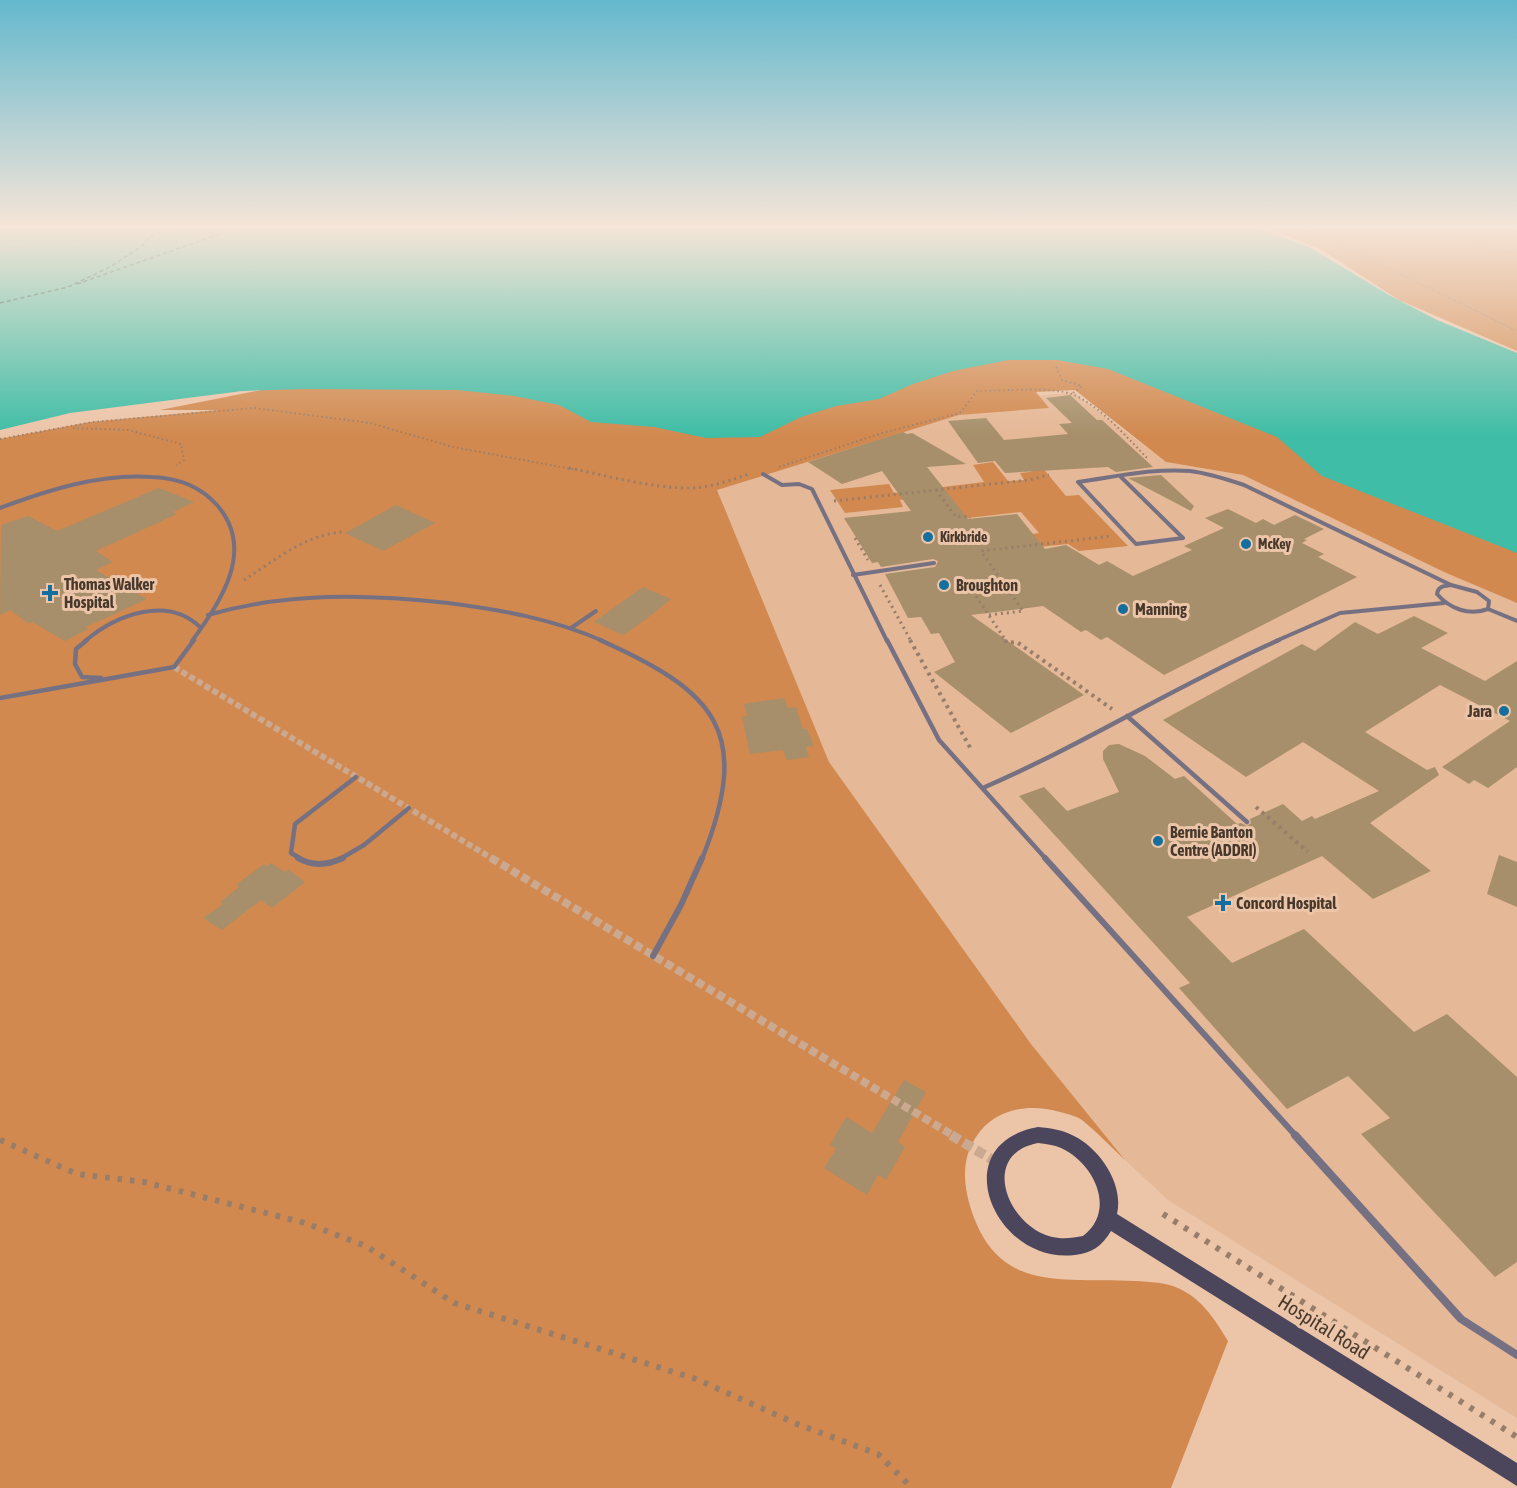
<svg xmlns="http://www.w3.org/2000/svg" width="1517" height="1488" viewBox="0 0 1517 1488" font-family="'Asap Condensed',sans-serif">
  <rect width="100%" height="100%" fill="#ecc5a9"/>
  <path fill="#e5b897" d="M1073 392 1166 462 1243 475 1444 572 1517 603V1418L1168 1200 1125 1160 1031 1044 829 762 750 581 717 489 959 415 1048 408 1038 396Z"/>
  <path fill="#d1894f" d="M1267 228H1517V351L1399 300 1322 250Z
    M1019 352 1118 365 1517 541V603L1444 572 1243 475 1166 462 1075 390 1036 392 1049 408 959 415 717 490 829 762 1031 1044 1125 1160C1111 1147 1097 1132 1082 1120 1076 1116 1067 1114 1060 1112 1029 1103 995 1108 976 1137 962 1158 963 1182 970 1206 997 1295 1062 1277 1135 1281 1149 1282 1167 1282 1180 1289 1203 1300 1215 1320 1228 1341L1171 1488H0V439L90 422 218 410H160L292 384Z
    M993 462 1008 481 1024 480 1020 473 1030 472 1041 466 1066 496 1079 495 1128 546 1079 551 1068 544 1009 550 1017 536 1039 533 1021 512 959 519 928 496 900 500 903 507 845 513 830 490 889 484 894 493 984 482 973 465Z"/>
  <path fill="#3fbda6" d="M0 228H1259L1309 247 1389 295 1437 320 1517 353V553L1322 476 1277 437 1108 369 1057 360H1008L953 371 913 384 879 399 836 406 801 417 760 437 706 438 654 427 591 422 559 405 514 396 457 390 305 389 242 391 70 413 0 430Z"/>
  <g fill="none" stroke-linecap="round" stroke-linejoin="round">
    <path stroke="#11574b" stroke-width="1.5" stroke-dasharray="4 3" stroke-linecap="butt" d="M77 284 237 228
      M0 303 68 287 110 267 142 246 149 237 172 228"/>
  </g>
  <path fill="#a68f6a" d="M1070 395 1097 420H1102L1153 467 1116 472 1108 467 1005 473 995 461 978 463 948 421 986 418 1004 440 1068 434 1059 424 1072 423 1046 398Z
    M903 432 907 434 912 433 966 464 927 467 968 519 1017 514 1045 549 1066 545 1099 565 1107 561 1133 576 1192 550 1184 546 1224 528 1205 518 1228 509 1256 523 1263 519 1274 525 1295 515 1324 529 1304 539 1307 540 1302 543 1324 554 1318 557 1357 577 1164 675 1107 637 1101 640 1086 630 1081 632 1043 606 971 615 1084 695 1011 733 934 672 955 662 939 633 931 634 921 617 908 618 885 574 935 567 938 561 933 559 881 567 878 562 872 563 844 518 911 511 882 471 842 484 808 462Z
    M1161 475 1194 506 1191 511 1128 478Z
    M159 488 194 502 173 512 177 514 96 551 113 562 96 570 147 599 86 627 88 629 65 641 32 622 28 623 10 610 0 615 1 525 28 516 57 531Z
    M396 505 435 523 383 551 345 533Z
    M643 587 671 599 645 620 623 635 594 622Z
    M1414 616 1448 633 1421 648 1485 681 1517 661V767L1488 788 1474 780 1469 784 1442 767 1510 721 1440 685 1365 732 1427 770 1435 767 1439 775 1370 823 1431 871 1373 899 1322 856 1187 917 1232 963 1304 929 1414 1032 1447 1014 1517 1077V1262L1495 1277 1361 1134 1390 1118 1348 1076 1287 1109 1179 988 1190 983 1019 796 1044 787 1067 811 1119 792 1103 759V751L1109 745 1119 744 1145 756 1175 779 1184 776 1237 824 1241 823 1247 826 1251 823 1250 819 1283 804 1302 821 1312 816 1315 819 1379 791 1303 742 1246 777 1163 720 1302 644 1315 651 1355 622 1378 634Z
    M784 698 788 708 796 707 803 729H807L814 746 806 747 809 757 787 760 783 750 750 754 742 717 747 716 744 704Z
    M1499 855 1517 862V907L1487 894Z
    M271 863 285 872 288 869 305 882 272 908 261 900 222 930 203 918 223 904 220 902 239 887 237 884 264 864 267 866Z
    M904 1080 926 1092 898 1142 905 1147 886 1180 878 1175 867 1195 824 1168 836 1149 830 1145 846 1117 872 1133Z"/>
  <g fill="none" stroke-linecap="round" stroke-linejoin="round">
    <path stroke="#cba990" stroke-width="6" stroke-dasharray="6 3" stroke-linecap="butt" d="M174 667 493 859"/>
    <path stroke="#cba990" stroke-width="8" stroke-dasharray="8 4" stroke-linecap="butt" d="M491 858 954 1136"/>
    <path stroke="#cba990" stroke-width="10" stroke-dasharray="10 4.5" stroke-linecap="butt" d="M951 1135 998 1163"/>
    <path stroke="#987d69" stroke-width="1.5" stroke-dasharray="1.5 2" stroke-linecap="butt" d="M1299 228 1341 245 1517 331
      M1405 228 1452 241 1517 253
      M0 249 123 236 149 237"/>
    <path stroke="#987d69" stroke-width="2" stroke-dasharray="1.5 3" stroke-linecap="butt" d="M1056 367 1062 380 1082 386 1073 393
      M73 428 128 430 181 444 184 460 176 465
      M0 439 93 422 254 408 370 423 453 447 577 470
      M779 467 882 433 960 413 977 391C1001 391 1054 386 1074 395 1103 408 1126 437 1148 459"/>
    <path stroke="#987d69" stroke-width="3" stroke-dasharray="2 4" stroke-linecap="butt" d="M569 468C609 476 650 488 690 488 710 488 730 480 749 474
      M936 490 956 517 968 516 970 518
      M834 501 1029 480 1049 475
      M855 538 868 560
      M244 580C274 561 306 534 343 532
      M880 585 911 641
      M976 596 1006 641
      M989 615 1023 611 981 551 1111 536"/>
    <path stroke="#987d69" stroke-width="4" stroke-dasharray="3 4.5" stroke-linecap="butt" d="M910 640 972 751
      M1005 640 1007 643 1017 642 1112 709
      M1256 807 1308 852"/>
    <path stroke="#987d69" stroke-width="6" stroke-dasharray="4.5 8" stroke-linecap="butt" d="M0 1140 77 1174 144 1182 305 1223 366 1246 454 1303 696 1379 797 1424 878 1454 912 1488
      M1163 1214 1517 1437"/>
    <path stroke="#757182" stroke-width="4" d="M763 474 782 485 799 484 812 489 887 641
      M1121 477 1183 538 1136 544 1078 482C1115 477 1152 468 1190 471 1208 473 1226 479 1244 485L1451 585
      M0 508C48 490 101 473 152 477 178 478 200 486 217 505 256 550 221 601 192 641
      M853 575 934 563
      M1451 585 1477 592 1489 601 1488 609C1469 616 1450 609 1437 594 1438 586 1444 586 1451 585Z
      M1488 609 1517 621
      M208 615C287 592 367 594 448 603 502 610 553 619 603 641
      M571 628 596 611
      M85 641C116 615 167 595 200 627
      M1276 641 1340 613 1444 603"/>
    <path stroke="#757182" stroke-width="4.5" d="M87 640 76 649 75 664 82 677 101 678
      M600 640C716 692 753 731 702 859
      M887 640 939 740 1046 859
      M0 698 174 667 194 640
      M1127 716 1247 822
      M985 787C1086 743 1179 684 1279 640
      M301 859 291 853 295 824 356 777
      M340 859 364 845 409 808"/>
    <path stroke="#757182" stroke-width="6" d="M298 858C313 867 328 865 343 858
      M1045 858 1296 1136
      M653 956 681 905 702 858"/>
    <path stroke="#757182" stroke-width="8" d="M1295 1135 1461 1319 1517 1355"/>
    <path fill="#4c465d" fill-rule="evenodd" d="M1038 1127C1051 1128 1063 1130 1074 1136 1100 1149 1124 1184 1117 1214L1517 1463V1486L1111 1231C1102 1246 1092 1253 1075 1255 995 1265 943 1144 1038 1127ZM1038 1143C1046 1144 1054 1145 1061 1148 1094 1163 1117 1210 1083 1236 1076 1237 1067 1239 1059 1238 1012 1235 975 1155 1038 1143Z"/>
  </g>
  <linearGradient id="sky" x2="0" y2="1"><stop stop-color="#64b8ce"/><stop offset="0.52" stop-color="#f6e5d8"/><stop offset="1" stop-color="#f6e5d8" stop-opacity="0"/></linearGradient>
  <rect width="1517" height="436" fill="url(#sky)"/>
  <g fill="#146f9e" stroke="#ecc5a9" stroke-width="2">
    <circle cx="928" cy="537" r="6"/>
    <circle cx="1246" cy="544" r="6"/>
    <circle cx="944" cy="585" r="6"/>
    <path d="M47 584h6v6h6v6h-6v6h-6v-6h-6v-6h6z"/>
    <circle cx="1123" cy="609" r="6"/>
    <circle cx="1504" cy="711" r="6"/>
    <circle cx="1158" cy="841" r="6"/>
    <path d="M1220 894h6v6h6v6h-6v6h-6v-6h-6v-6h6z"/>
  </g>
  <g text-anchor="middle" stroke-width="6" stroke-linejoin="round" paint-order="stroke">
    <g font-size="14" font-weight="bold" fill="#48392d" stroke="#ecc5a9" text-anchor="start">
      <text x="940" y="542">Kirkbride</text>
      <text x="1258" y="549">McKey</text>
    </g>
    <g font-size="16" font-weight="bold" fill="#48392d" stroke="#ecc5a9" text-anchor="start">
      <text x="64" y="590">Thomas Walker<tspan x="64" dy="18">Hospital</tspan></text>
      <text x="956" y="591">Broughton</text>
      <text x="1135" y="615">Manning</text>
      <text x="1492" y="717" text-anchor="end">Jara</text>
      <text x="1170" y="838">Bernie Banton<tspan x="1170" dy="18">Centre (ADDRI)</tspan></text>
      <text x="1236" y="909">Concord Hospital</text>
    </g>
    <g font-size="20" fill="#48392d" stroke="#ecc5a9">
      <text transform="translate(1324 1327) rotate(32)" y="7">Hospital Road</text>
    </g>
  </g>
</svg>
